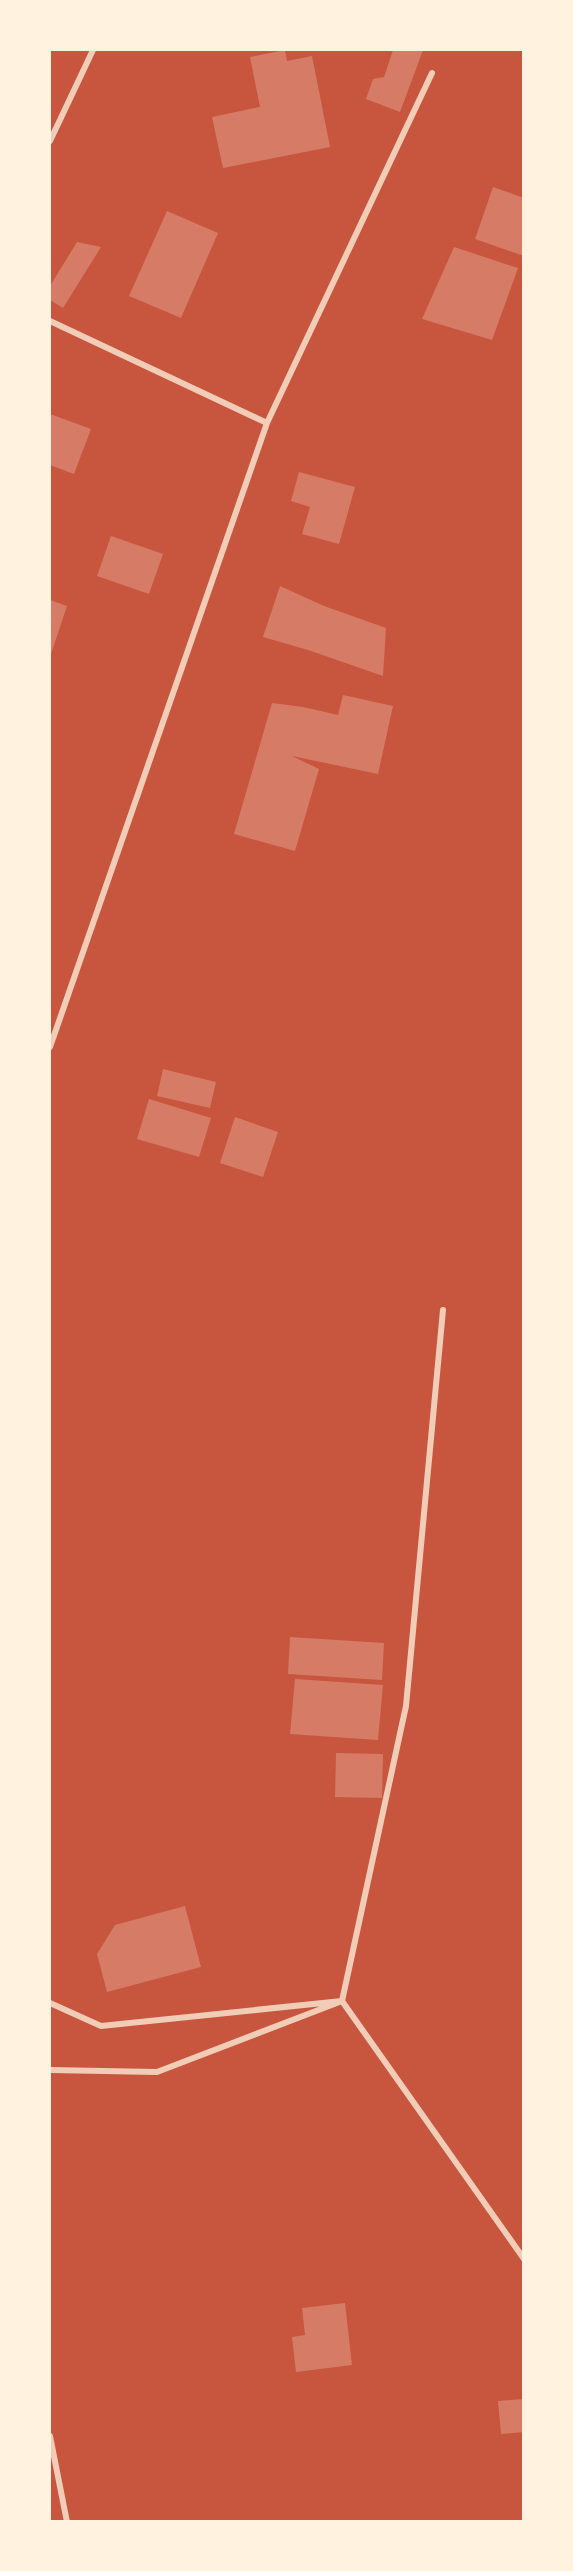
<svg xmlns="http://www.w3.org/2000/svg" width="573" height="2571" viewBox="0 0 573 2571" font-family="'Exo 2',sans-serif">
  <rect width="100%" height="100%" fill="#c8553d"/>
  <path fill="#d67c66" d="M285 50 287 61 312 56 330 147 223 168 212 117 260 107 250 57Z
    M393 50H423L400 112 366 99 373 79 384 77Z
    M493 187 524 198V256L475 239Z
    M167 211 218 233 181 318 129 296Z
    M77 242 101 247 63 308 50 300V286Z
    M454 247 518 268 492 340 422 319Z
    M50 414 91 429 74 474 50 465Z
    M299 472 355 487 339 544 302 534 310 507 291 501Z
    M111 536 163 554 149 594 97 576Z
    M280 586 324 606 386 628 383 676 308 650 263 637Z
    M50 600 67 606 50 657Z
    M343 695 393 706 378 774 292 756 319 769 295 851 234 834 272 703 303 707 338 715Z
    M163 1069 216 1082 210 1108 157 1096Z
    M149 1099 211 1118 199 1157 137 1139Z
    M235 1117 278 1132 263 1177 220 1163Z
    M290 1637 384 1643 382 1680 288 1674Z
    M295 1679 383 1685 378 1740 290 1734Z
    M336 1753 383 1754 382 1798 335 1797Z
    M185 1906 201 1967 107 1992 97 1954 115 1925Z
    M345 2303 352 2365 296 2372 292 2337 305 2335 302 2308Z
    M524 2399V2432L501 2434 498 2401Z"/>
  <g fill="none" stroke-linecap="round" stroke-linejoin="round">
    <path stroke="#f1ccb7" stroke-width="6" d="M50 141 93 50
      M50 321 267 423
      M50 1047 267 423 432 73
      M50 2003 101 2026 342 2001 524 2259
      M50 2070 157 2072 342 2001 406 1706 443 1310
      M50 2436 67 2522"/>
  </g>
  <rect width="573" height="2571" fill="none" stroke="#fff3e0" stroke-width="102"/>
</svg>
